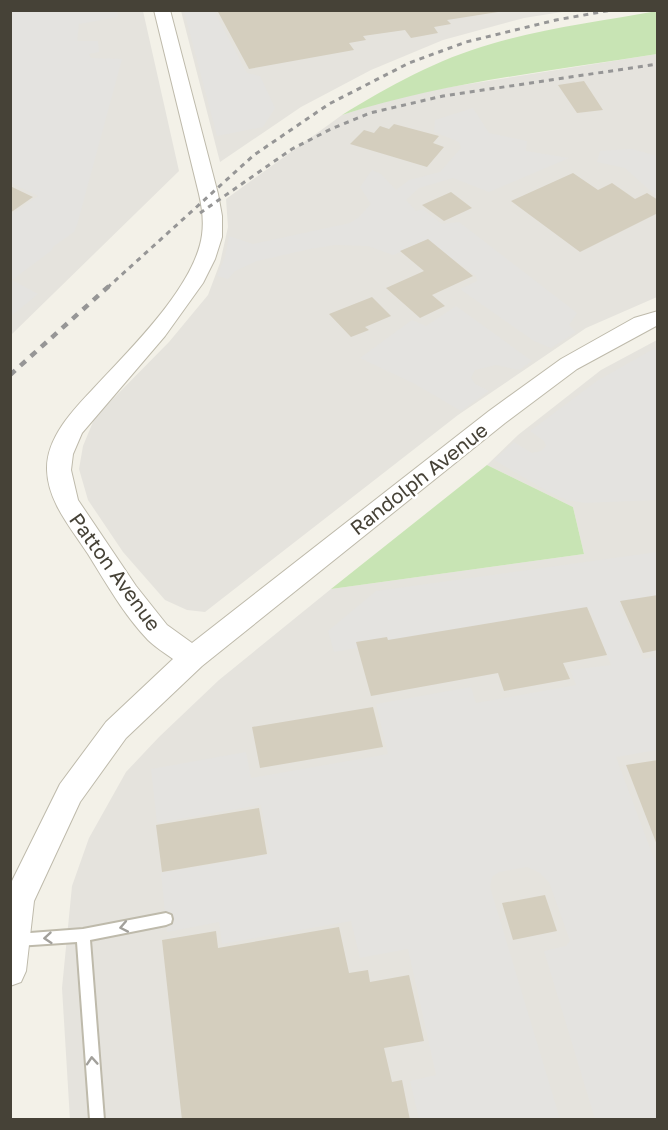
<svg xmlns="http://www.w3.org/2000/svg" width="668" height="1130" viewBox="0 0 668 1130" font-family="'Golos Text',sans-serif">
  <rect width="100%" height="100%" fill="#f3f1e8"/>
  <path fill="#e5e3dd" d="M11 11H143L179 171 11 335Z
    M181 11H568L524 18 443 40 371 70 301 107 220 162Z
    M657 54V297L586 328 458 415 205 612 187 610 165 600 123 552 88 500 79 469 83 446 95 417 169 342 208 295 220 263 228 227 226 199 342 115 391 99 431 90Z
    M657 340V1119L70 1120 62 988 72 886 89 838 126 772 159 737 219 680 331 589 584 554 573 507 487 465 518 435 601 370Z"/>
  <path fill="#c8e4b4" d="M657 11V54C552 71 444 82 342 115 389 86 438 59 491 44 545 28 602 21 657 11Z
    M487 465 573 507 584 554 331 589Z"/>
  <path fill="#e4e3e0" d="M11 10 117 11 118 17 79 24 77 41H98L99 52 89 54 91 58 122 59 77 225 74 232 54 246 51 251 12 280 38 294 11 316V215L38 196 11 183Z
    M184 11H214L247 73 260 76 275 108 263 127 217 136Z
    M473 108 489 133 527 141 526 151 569 158 489 192 453 178 419 188 406 200 416 211 423 209 442 224 459 222 577 313 569 325 576 332 551 348 534 341 460 289 477 281 476 276 429 241 393 255 368 246 335 245 310 249 257 261 235 271 228 279 217 276 225 257 229 236 253 244 350 223 358 218 371 204 360 187 372 170 381 174 396 190 409 180 440 172 461 148 459 142 434 132 435 120Z
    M632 149 657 156V197L625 168 597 162 600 151Z
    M456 306 532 361 519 370 496 365 475 370 471 378 475 384 489 391 461 411 415 384 360 358 412 320 426 326Z
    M657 347V500L585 503 567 500 549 492 494 460 514 442 532 453 541 451 546 446 544 441 530 431 597 381Z
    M657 552V598L619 605 643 659 657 657V750L616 757 657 867V1119H595L544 951 566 946 570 941 549 882 540 873 527 867 499 872 492 877 490 887 560 1119H419L410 1081 436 1075 408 949 360 958 351 921 222 944 219 922 167 932 161 873 270 854 261 805 157 823 151 769 246 752 251 778 388 754 376 704 471 687 476 703 576 685 570 670 611 665 589 608 334 652 328 631 376 591Z"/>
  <path fill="#d4cebe" d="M217 10H498V12L447 20 451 24 434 27 438 33 411 38 405 30 363 36 366 40 349 43 354 50 249 69Z
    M584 81 603 110 577 113 558 85Z
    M394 124 439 136 433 143 444 147 427 167 350 144 364 130 374 133 380 126 389 129Z
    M573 173 598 190 612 183 635 199 647 193 658 200V213L580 252 511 201Z
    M10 186 33 197 10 213Z
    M451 192 472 208 444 221 422 205Z
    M428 239 473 276 432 295 445 306 420 318 386 288 424 271 400 251Z
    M372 297 391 316 365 327 369 330 351 337 329 314Z
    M658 595V650L643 653 620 601Z
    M587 607 607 655 563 663 570 679 504 691 498 673 371 696 356 642 387 637 388 640Z
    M373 707 383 747 260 768 252 727Z
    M658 760V845H657L626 765Z
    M259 808 267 854 162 872 156 825Z
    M545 895 557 931 513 940 502 903Z
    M339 927 349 973 368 970 370 982 409 975 424 1041 384 1048 392 1082 402 1080 410 1120H182L162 940 216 931 218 948Z"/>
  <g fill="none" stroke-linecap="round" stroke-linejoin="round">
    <g stroke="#bebaab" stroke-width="4">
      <path id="service" d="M166 913 171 915 172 919 171 923 166 925 90 940 104 1120H90L77 942 17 946 12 944 10 940 12 936 17 934 83 929Z"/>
    </g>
    <g stroke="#bebaab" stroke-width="2">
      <path id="tertiary" d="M154 10H170L218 194 222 216V237L215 259 203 283 165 336 82 433 73 454 71 470 78 500 136 586 167 625 192 643 489 411 561 359 634 318 658 311V325L577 369 505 423 202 666 126 738 80 802 34 901 26 971 21 982 10 986V885L60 784 106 722 173 659C165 653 155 647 148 640 124 615 106 583 88 554 71 528 48 502 47 470 46 438 73 410 93 389 128 351 195 287 202 235 204 221 202 207 199 194Z"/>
    </g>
    <use href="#service" fill="#fff" fill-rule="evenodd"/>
    <use href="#tertiary" fill="#fff" fill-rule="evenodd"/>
    <path stroke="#969696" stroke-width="3" stroke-dasharray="5 5" stroke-linecap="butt" d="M200 213 292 149 331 129 370 113 443 96 658 64
      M107 288 254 155 329 104 409 63 466 42 556 20 612 10"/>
    <path stroke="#969696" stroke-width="4.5" stroke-dasharray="7 7" stroke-linecap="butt" d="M10 375 109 286"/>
  </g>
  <defs><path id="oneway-chevron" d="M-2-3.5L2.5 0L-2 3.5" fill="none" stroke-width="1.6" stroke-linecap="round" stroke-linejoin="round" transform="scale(1.5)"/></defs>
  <g stroke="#a2a09b">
    <use href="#oneway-chevron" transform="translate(124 927) rotate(169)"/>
    <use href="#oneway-chevron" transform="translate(48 938) rotate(175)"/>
    <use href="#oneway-chevron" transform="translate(92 1061) rotate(-94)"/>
  </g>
  <g text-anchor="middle" stroke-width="5" stroke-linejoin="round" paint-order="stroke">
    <g font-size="20" fill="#464237" stroke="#fff">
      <text transform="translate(419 479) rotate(-38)" y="7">Randolph Avenue</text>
      <text transform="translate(115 572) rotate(54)" y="7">Patton Avenue</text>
    </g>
  </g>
  <rect width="668" height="1130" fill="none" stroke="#464237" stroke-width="24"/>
</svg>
